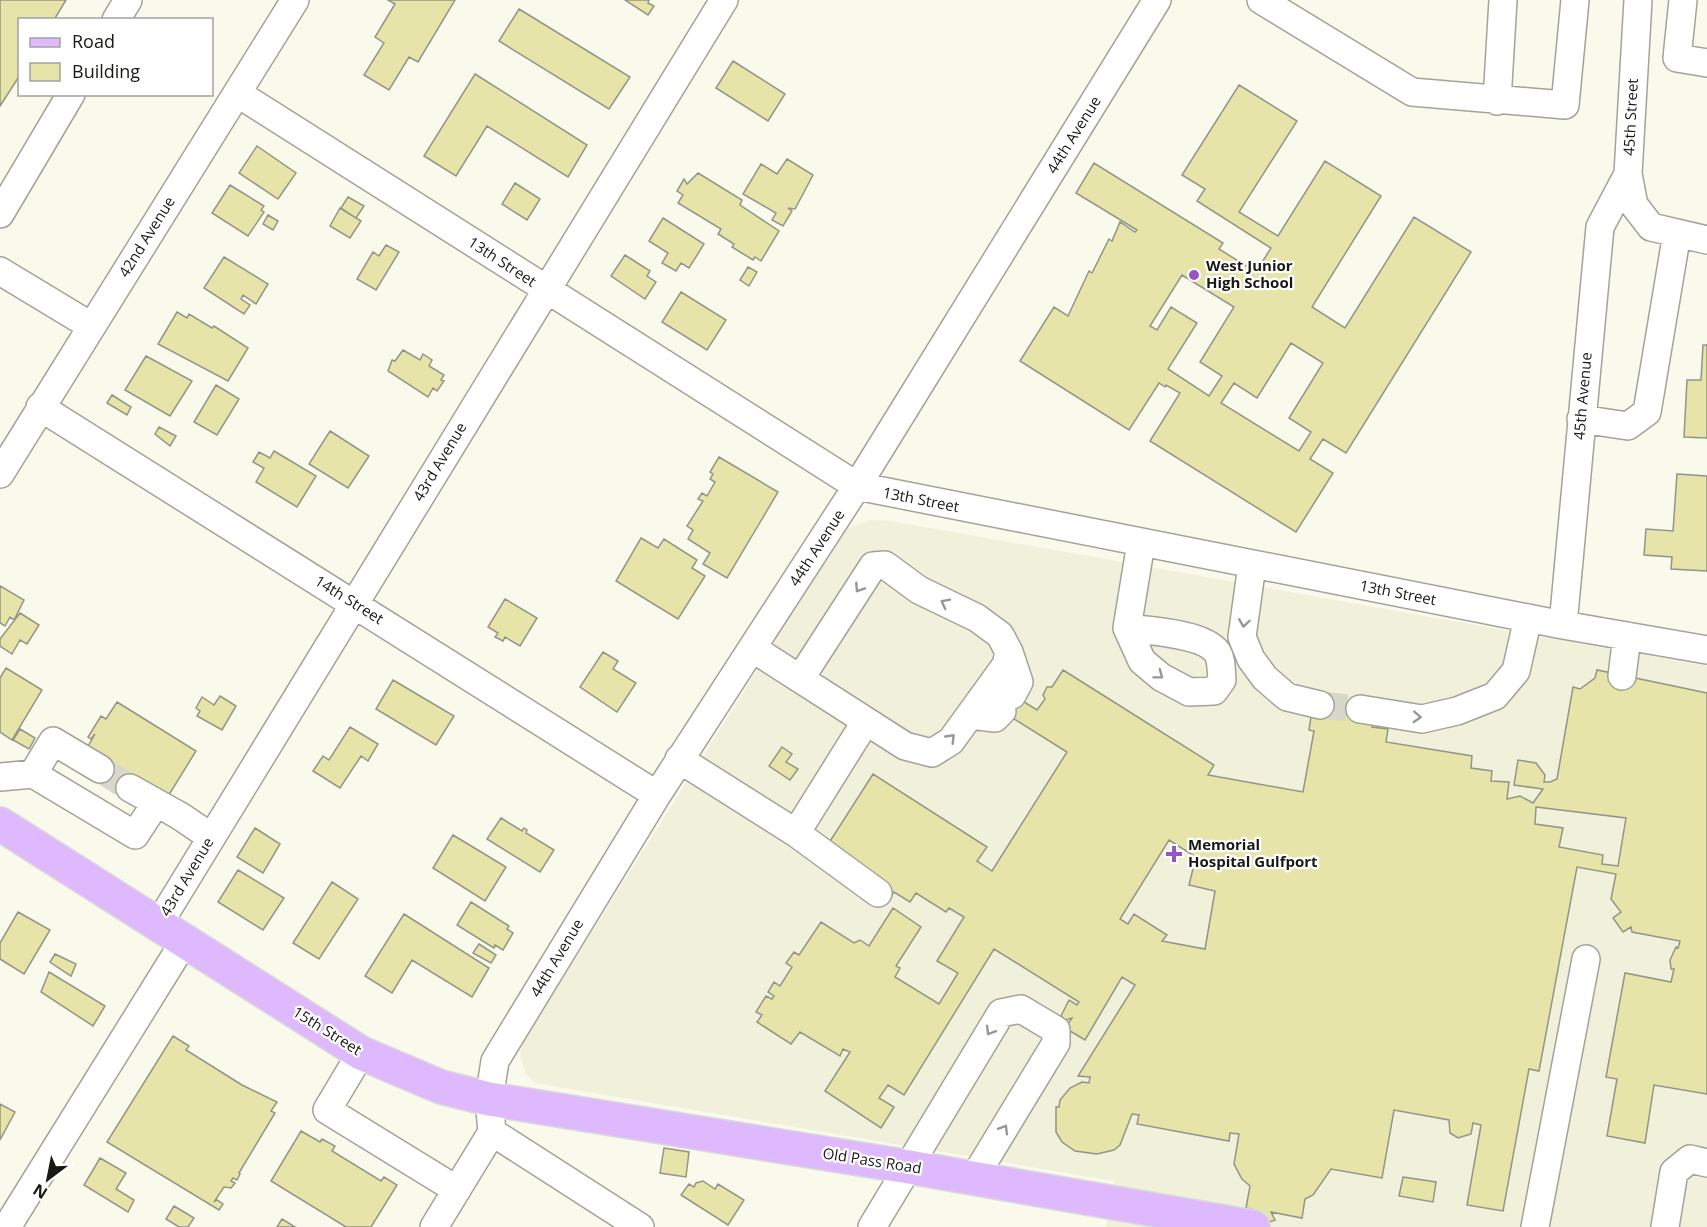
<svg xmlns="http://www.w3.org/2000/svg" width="1707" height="1227" viewBox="0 0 1707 1227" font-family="'Open Sans',sans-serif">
  <rect width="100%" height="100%" fill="#f9f9ec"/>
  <path fill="#f0f0db" d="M871 520 890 521 1707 666V1227H1106L1114 1181 535 1083 526 1074 520 1055 523 1041 847 528Z"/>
  <path fill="#e6e4a8" stroke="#949487" stroke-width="1.5" fill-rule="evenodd" d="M0 0H66L54 20H20V75L0 106Z
    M388 0H455L418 62 409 57 389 90 364 75 384 43 375 37 395 4Z
    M625 0H649L648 3 654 6 648 15Z
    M519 9 630 77 609 109 499 41Z
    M733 61 785 94 768 121 716 88Z
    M475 74 587 145 568 177 487 126 456 176 424 156Z
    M1239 85 1297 121 1239 212 1278 236 1325 161 1381 196 1312 307 1345 328 1414 217 1471 252 1346 453 1323 439 1310 459 1333 473 1296 532 1150 441 1180 393 1166 385 1165 387 1159 383 1129 430 1020 361 1054 307 1068 316 1089 271 1092 273 1109 239 1112 241 1120 222 1135 232 1137 230 1076 193 1094 163 1223 243 1219 249 1256 272 1271 248 1197 201 1205 189 1182 175ZM1182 275 1234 307 1200 362 1222 376 1209 396 1168 369 1197 323 1171 307 1157 330 1150 326ZM1291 343 1323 363 1289 418 1311 432 1299 451 1221 403 1234 383 1257 398Z
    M257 146 296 173 278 199 239 173Z
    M787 159 813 175 795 209 788 208 792 211 783 226 772 220 776 213 743 194 761 164 777 174Z
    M698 173 742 200 740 205 779 231 761 261 755 257 753 260 732 247 734 244 718 234 721 229 678 203 683 195 677 191 684 179 687 184Z
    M515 183 540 199 527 220 502 204Z
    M230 185 264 206 261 210 264 212 248 236 212 213Z
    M348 197 364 206 356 218 341 208Z
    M340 208 361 221 350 238 330 226Z
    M268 215 278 221 273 230 263 224Z
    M663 218 704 244 689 268 681 263 676 271 662 263 668 253 649 241Z
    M386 245 399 252 376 290 357 279 373 252 379 256Z
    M625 255 650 271 647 276 656 282 645 299 611 276Z
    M224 257 268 284 256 304 243 295 241 299 250 305 244 314 204 288Z
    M748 267 757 272 749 286 740 280Z
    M681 292 726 320 707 350 662 322Z
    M177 312 187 318 189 314 212 328 214 326 248 348 228 381 158 344Z
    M1703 345H1707V438L1684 437 1687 380H1701Z
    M403 350 420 360 423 354 432 360 429 366 444 375 441 380 444 381 437 391 433 388 428 397 388 371 392 360 395 361Z
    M146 356 192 381 170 416 125 390Z
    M216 385 239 399 217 435 194 422Z
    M112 395 131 407 127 415 107 403Z
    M159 427 176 436 170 446 155 434Z
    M330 431 369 456 348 488 309 464Z
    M274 451 316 476 297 507 256 482 264 468 253 462 259 452 270 458Z
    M719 457 778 492 727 578 703 564 710 553 688 539 693 530 687 526 703 501 698 499 702 493 707 496 715 482 710 479 713 474 710 472Z
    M1677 474 1707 476V571L1671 569 1672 557 1644 555 1646 529 1673 531Z
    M641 538 658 548 664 539 697 560 692 568 705 576 678 619 616 581Z
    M0 586 24 600 14 620 10 617 5 626 0 623Z
    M505 599 537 618 520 646 505 637 503 641 495 637 498 633 488 627Z
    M20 613 39 625 27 644 20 640 12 654 0 646V639Z
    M603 652 618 661 613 669 636 683 617 712 580 687Z
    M6 668 42 690 12 740 0 732V678Z
    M1063 670 1214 765 1208 775 1303 792 1314 731 1309 730 1311 717H1314L1328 700 1337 698 1353 704 1372 723V727L1388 729 1386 742 1472 756 1471 768 1492 771 1491 781 1509 782 1507 799 1520 796 1533 803 1543 789 1514 785 1518 760 1536 763 1545 775 1544 782H1550L1557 779 1573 687 1580 689 1595 678 1597 670 1707 693V1094L1654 1085 1645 1143 1607 1136 1617 1079 1606 1077 1625 973 1671 982 1674 969H1671L1670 960 1676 947 1678 948 1680 941 1632 932 1631 927 1623 932 1613 918 1621 912 1611 899 1616 874 1577 867 1539 1071 1529 1069 1503 1211 1467 1205 1481 1125 1473 1123 1471 1134 1458 1138 1450 1133 1449 1120 1394 1110 1382 1178 1331 1169 1313 1195 1305 1199 1302 1218 1271 1212 1275 1220 1269 1222 1245 1215 1251 1209 1246 1208 1250 1186 1242 1179 1234 1164 1239 1134 1230 1133 1229 1141 1137 1124 1139 1115 1132 1114 1120 1145 1114 1150 1097 1154 1075 1151 1062 1142 1056 1132V1107H1059L1060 1100 1070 1088 1082 1082 1089 1083 1090 1077 1078 1076 1135 985 1122 977 1085 1040 1065 1028 1072 1018 1065 1020 1061 1016 1069 1000 1077 1005 1079 1002 994 949 904 1095 888 1085 879 1098 894 1107 881 1128 825 1091 850 1052 843 1049 840 1056 800 1032 791 1044 757 1022 762 1015 756 1012 766 996 772 999 774 996 768 992 774 982 780 986 792 967 786 963 794 952 799 955 821 922 854 943 860 940 869 946 893 908 921 927 896 966 900 968 895 977 939 1004 958 973 937 961 964 917 949 908 946 912 916 893 910 902 894 892 890 898 825 849 873 774 987 847 977 861 992 871 1067 752 1006 714 1016 697 1037 710 1045 699 1043 695 1047 687H1052ZM1536 807 1626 818 1618 866 1602 864 1603 855 1559 847 1563 828 1535 824ZM1169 840 1196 857 1189 885 1215 891 1205 949 1162 941 1167 935 1134 914 1128 924 1120 919Z
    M393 680 454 716 436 745 376 709Z
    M220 696 236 706 222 730 197 716 200 711 196 708 202 697 214 705Z
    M117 702 196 751 167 798 129 790 99 772 87 748 95 734 91 739 88 737 101 716 106 719Z
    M350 727 378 744 368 761 361 756 340 788 313 771 323 756 329 760Z
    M20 729 35 738 29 749 13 740Z
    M782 747 792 754 786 762 798 769 790 780 769 766Z
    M501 818 522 831 524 828 527 830 526 833 554 850 540 872 487 839Z
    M255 828 280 844 263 873 237 857Z
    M453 835 506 867 485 901 433 868Z
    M238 870 284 898 263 930 218 902Z
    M332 882 358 899 319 959 293 943Z
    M471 902 509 926 507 929 513 933 503 950 495 945 494 948 457 925Z
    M18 912 50 930 24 974 0 959V943Z
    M404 914 489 968 472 997 412 960 392 993 365 976Z
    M479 944 496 955 491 963 473 953Z
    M55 954 76 964 71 976 50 962Z
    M49 972 105 1006 93 1026 41 992Z
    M173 1036 189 1046 186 1050 242 1085 277 1102 271 1111 275 1113 239 1173 240 1174 237 1180 233 1178 231 1181 235 1183 231 1188 224 1187 214 1202 217 1200 223 1204 219 1210 107 1142Z
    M0 1104 15 1112 0 1140Z
    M301 1131 320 1142 322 1139 335 1146 332 1151 381 1181 384 1177 397 1185 371 1227H346L271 1181Z
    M664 1148 689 1152 686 1177 660 1173Z
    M100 1158 126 1173 116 1189 134 1200 128 1212 84 1185Z
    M1403 1177 1436 1182 1433 1202 1399 1196Z
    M703 1181 715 1189 718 1184 744 1200 728 1225 681 1195 689 1184 694 1187 696 1183Z
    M174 1206 194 1218 188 1227H179L166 1219Z
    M282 1219 295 1227H277Z"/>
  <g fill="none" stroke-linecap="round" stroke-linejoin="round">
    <path stroke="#d7d7cc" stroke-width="27" stroke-dasharray="27 14" stroke-linecap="butt" d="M1320 705 1360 709
      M100 769 130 788"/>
    <g stroke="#a3a397" stroke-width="30">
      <path id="minor" d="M1261 0 1412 92 1565 105 1575 0
        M1638 0 1628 174 1634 205 1651 227 1707 240
        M1683 0 1677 58 1707 63
        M116 20 128 0
        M237 93 857 486 1563 625 1707 650
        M1497 101 1503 0
        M0 214 71 94
        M0 271 91 326
        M40 407 657 795
        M1581 419 1628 426 1647 412 1677 233
        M0 474 295 0
        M1252 565 1242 637 1251 659 1265 678 1287 697 1320 705
        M1563 625 1600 227 1628 174
        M1127 628C1149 631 1203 633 1217 652 1222 660 1221 671 1222 680L1214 691 1189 692 1161 677 1142 661 1127 628 1141 543
        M752 648 905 746 932 753 951 741 1006 665 1009 652 1000 635 977 618 919 590 885 565 873 566 800 679
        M1009 652 1019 682 1012 695
        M1622 676 1627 636
        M1360 709 1422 719 1457 711 1495 696 1516 671 1528 618
        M970 715 995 718 1002 711
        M679 759 796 833 866 721
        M33 774 53 741 100 769
        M0 777 33 774 135 835 156 803
        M130 788 180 816 211 837
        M796 833 878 893
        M158 925 724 0
        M361 1053 327 1110 457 1190
        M7 1227 184 942
        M434 1227 492 1132
        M640 1227 492 1132 489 1099 495 1061 657 795 857 486 1157 0
        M872 1227 1001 1013 1021 1009 1056 1030V1043L974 1178
        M1535 1227 1586 959
        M1665 1227 1674 1172 1690 1159 1707 1163"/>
    </g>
    <g stroke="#dadad9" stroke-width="36">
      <path id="major" d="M0 824 361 1053 441 1087 489 1099 909 1167 1253 1227"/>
    </g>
    <use href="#minor" stroke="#fff" stroke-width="27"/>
    <use href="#major" stroke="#dfb9fd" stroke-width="33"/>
  </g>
  <defs><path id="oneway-chevron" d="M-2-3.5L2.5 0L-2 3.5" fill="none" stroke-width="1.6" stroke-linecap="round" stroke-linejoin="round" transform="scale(1.5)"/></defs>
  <g stroke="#979795">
    <use href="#oneway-chevron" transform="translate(859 588) rotate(123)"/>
    <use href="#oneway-chevron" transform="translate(945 603) rotate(-153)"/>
    <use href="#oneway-chevron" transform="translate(1244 623) rotate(98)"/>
    <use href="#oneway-chevron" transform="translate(1159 675) rotate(37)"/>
    <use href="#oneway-chevron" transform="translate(1417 717) rotate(3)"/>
    <use href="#oneway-chevron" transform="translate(951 738) rotate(-46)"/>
    <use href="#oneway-chevron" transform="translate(990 1031) rotate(121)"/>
    <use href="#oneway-chevron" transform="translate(1004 1129) rotate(-59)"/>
  </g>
  <g fill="#9753c8" stroke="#fff" stroke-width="2">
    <circle cx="1194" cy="275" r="6"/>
    <path d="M1171 845h6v6h6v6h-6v6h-6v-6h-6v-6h6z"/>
  </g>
  <g text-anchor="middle" stroke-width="4.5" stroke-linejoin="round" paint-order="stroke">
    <g font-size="15" fill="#181814" stroke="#fff">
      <text transform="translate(1631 117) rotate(-87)" y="5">45th Street</text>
      <text transform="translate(1074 135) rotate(-58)" y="5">44th Avenue</text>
      <text transform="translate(147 237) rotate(-58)" y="5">42nd Avenue</text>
      <text transform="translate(502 262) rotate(33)" y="5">13th Street</text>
      <text transform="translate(1583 396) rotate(-85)" y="5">45th Avenue</text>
      <text transform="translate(440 462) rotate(-59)" y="5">43rd Avenue</text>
      <text transform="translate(921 500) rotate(11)" y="5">13th Street</text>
      <text transform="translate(817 548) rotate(-57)" y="5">44th Avenue</text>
      <text transform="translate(1398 593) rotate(11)" y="5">13th Street</text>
      <text transform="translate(349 600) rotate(32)" y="5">14th Street</text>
      <text transform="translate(187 877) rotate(-59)" y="5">43rd Avenue</text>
      <text transform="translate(557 958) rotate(-59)" y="5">44th Avenue</text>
      <text transform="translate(327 1031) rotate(32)" y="5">15th Street</text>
      <text transform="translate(872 1161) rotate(9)" y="5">Old Pass Road</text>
    </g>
    <g font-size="15" font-weight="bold" fill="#181814" stroke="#fff" text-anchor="start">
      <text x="1206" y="271">West Junior<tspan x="1206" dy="17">High School</tspan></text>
      <text x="1188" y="850">Memorial<tspan x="1188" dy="17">Hospital Gulfport</tspan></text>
    </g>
  </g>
  <rect x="18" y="18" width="195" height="78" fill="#ffffff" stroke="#a3a3a1" stroke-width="1.5"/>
  <rect x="30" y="38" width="30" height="9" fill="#dfb9fd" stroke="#a3a3a1" stroke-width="1.5"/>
  <text x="72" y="48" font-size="18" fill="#181814">Road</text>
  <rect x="30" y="63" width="30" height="18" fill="#e6e4a8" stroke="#a3a3a1" stroke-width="1.5"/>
  <text x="72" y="78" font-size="18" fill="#181814">Building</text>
  <g transform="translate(48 1179) rotate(212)" stroke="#ffffff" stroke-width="4.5" paint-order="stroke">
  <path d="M0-4.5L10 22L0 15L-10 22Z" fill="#181814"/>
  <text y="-9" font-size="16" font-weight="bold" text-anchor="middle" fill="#181814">N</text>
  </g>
</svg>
